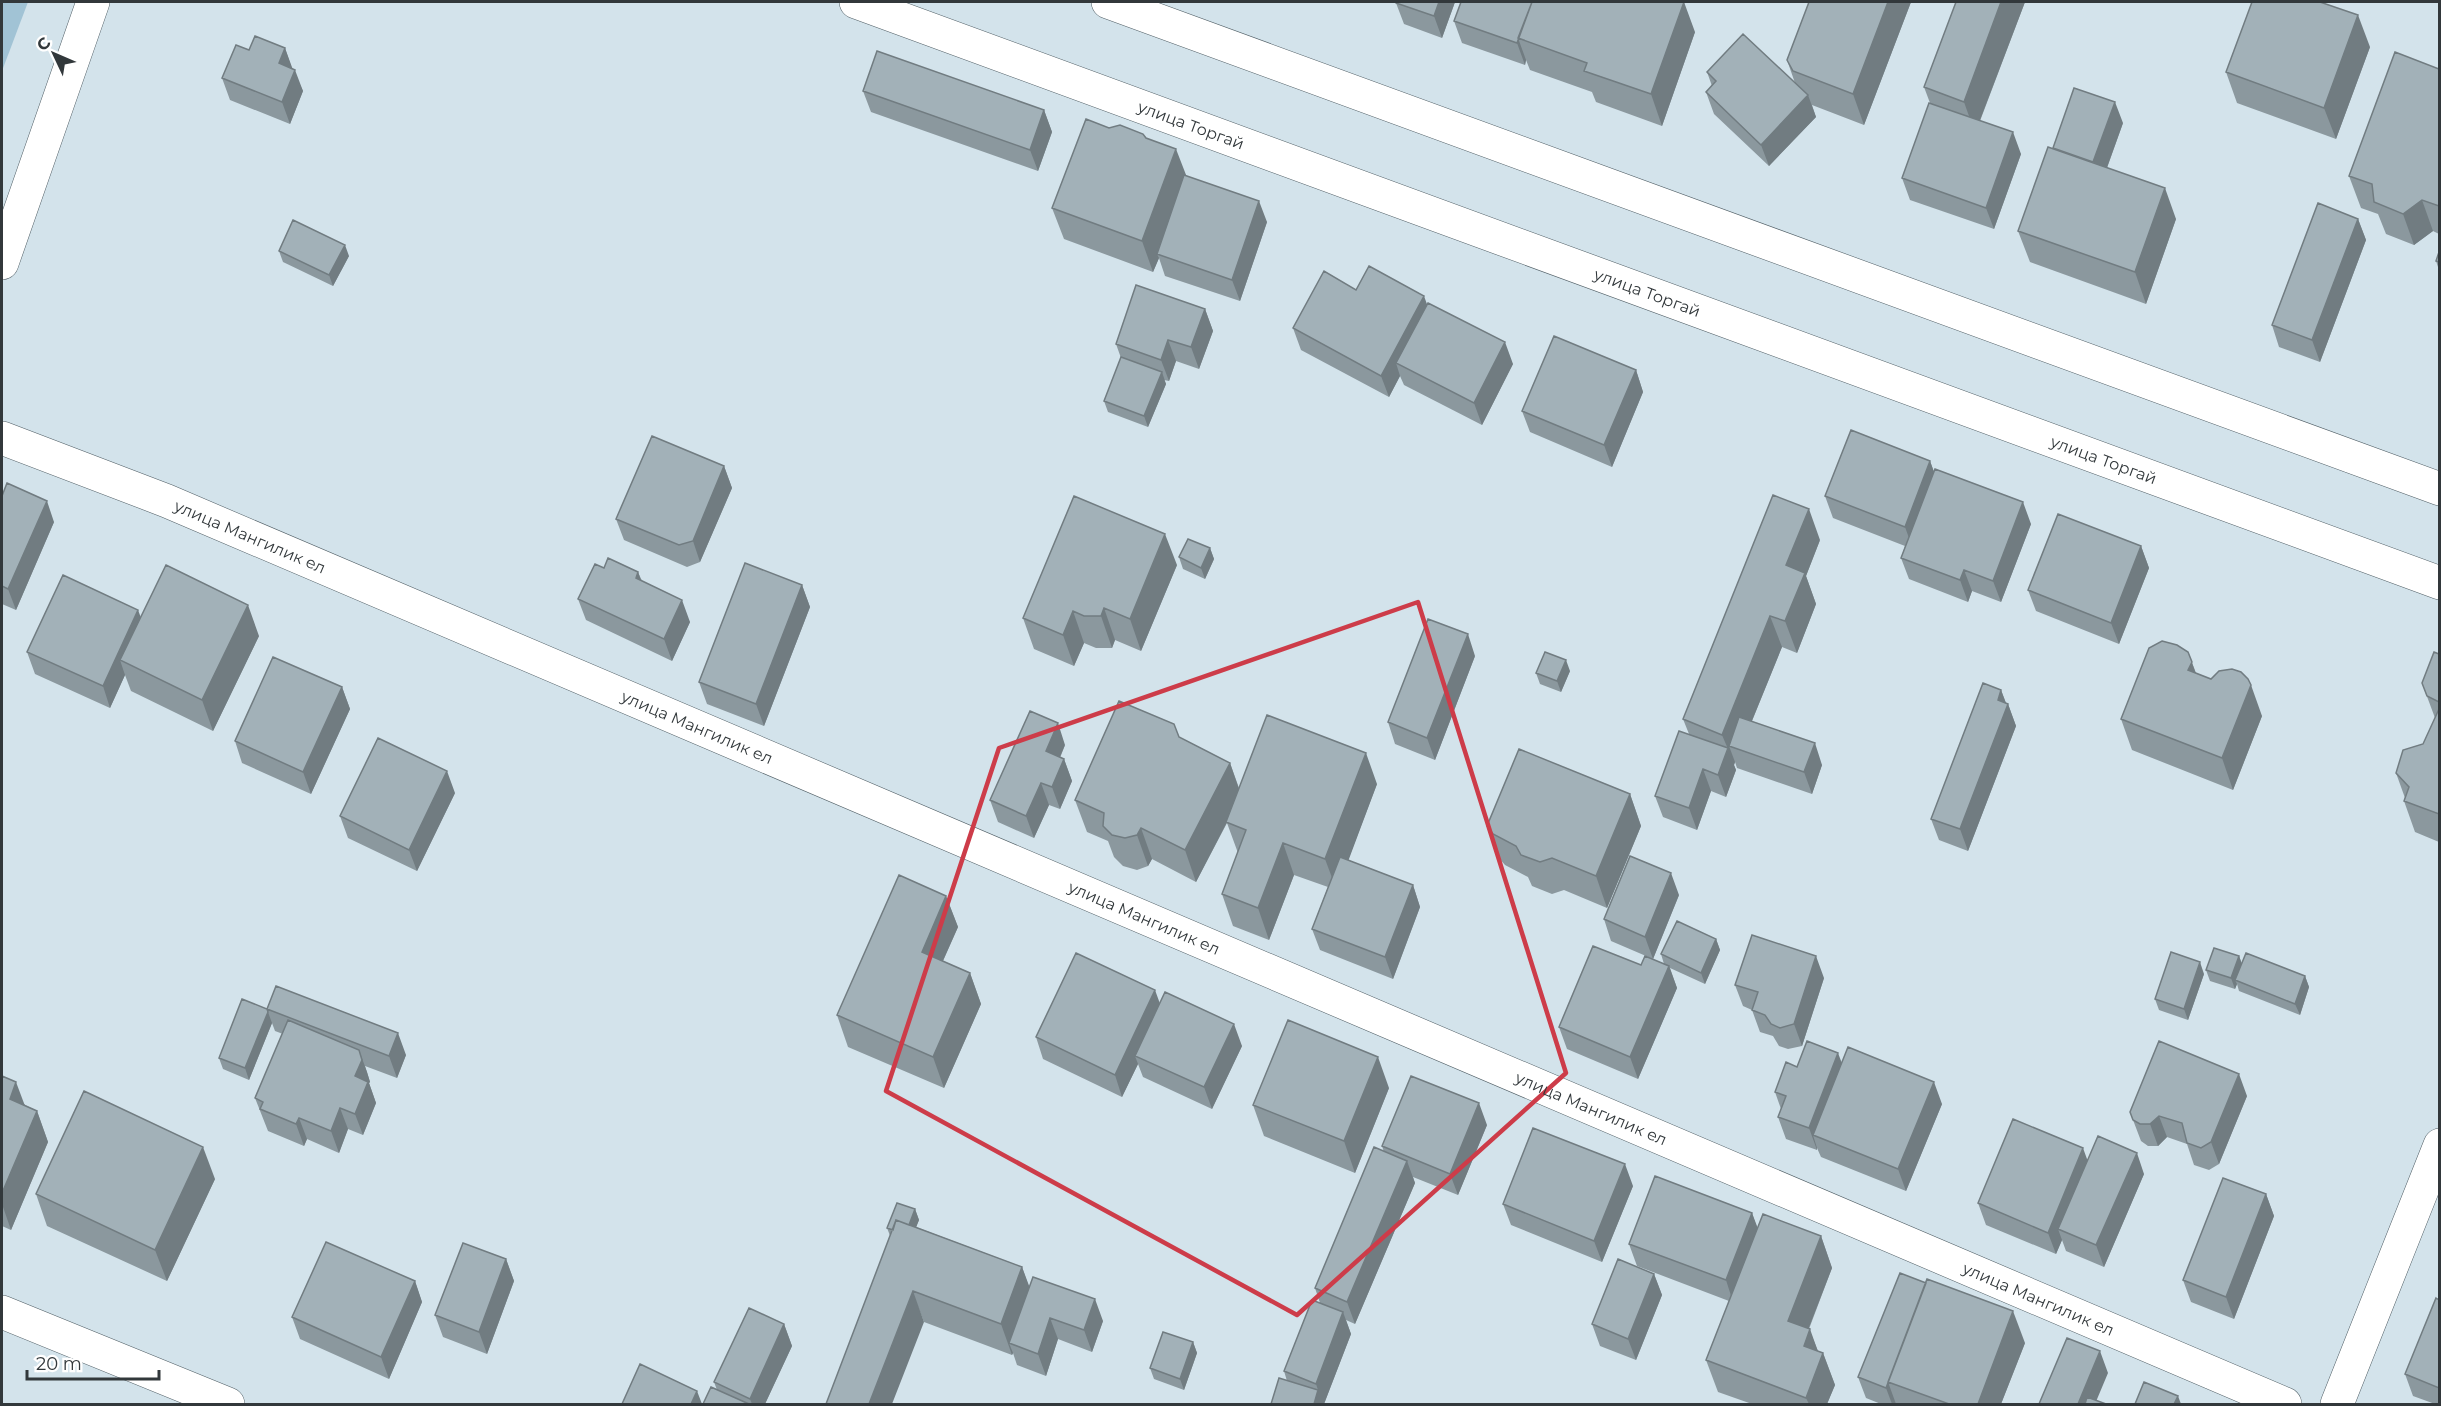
<svg xmlns="http://www.w3.org/2000/svg" width="2441" height="1406" viewBox="0 0 2441 1406" font-family="Montserrat,sans-serif">
  <rect width="100%" height="100%" fill="#d3e3eb"/>
  <path fill="#a1c3d5" d="M2 2H28L2 71Z"/>
  <g fill="none" stroke-linecap="round" stroke-linejoin="round">
    <g stroke="#515f66" stroke-width="34">
      <g id="minor">
        <path id="s1" d="M856 2 2440 583"/>
        <path d="M1108 2 2440 489"/>
        <path d="M2 263 93 2"/>
        <path id="s2" d="M2 438 167 501 2285 1404"/>
        <path d="M2 1312 228 1404"/>
        <path d="M2337 1404 2440 1145"/>
      </g>
    </g>
    <use href="#minor" stroke="#fff" stroke-width="33"/>
  </g>
  <path fill="#8b989e" d="M1455 2 1442 38 1404 24 1396 3Z
    M1809 2H1911L1864 125 1812 105 1816 117 1769 166 1714 114 1706 92 1712 86 1707 72 1795 83 1787 60Z
    M2025 2 1980 121 2021 154 1994 229 1910 200 1902 178 1930 103 1924 87Z
    M1454 21 1695 32 1662 126 1596 102 1592 92 1530 70 1526 60 1525 65 1462 43Z
    M2370 47 2336 139 2237 103 2226 72Z
    M285 48 292 69 303 91 290 124 230 100 222 78 249 50Z
    M2439 69V234L2433 231 2414 245 2386 234 2378 214 2361 208 2349 176Z
    M863 91 1044 110 1052 132 1038 171 871 112Z
    M2123 123 2107 168 2176 219 2146 304 2030 262 2018 231 2053 148Z
    M1109 128 1146 138 1186 176 1267 222 1240 301 1165 276 1159 258 1153 272 1064 239 1052 208Z
    M2358 219 2366 240 2320 362 2279 347 2272 325Z
    M279 251 349 256 333 286 283 262Z
    M2439 252V270L2436 261Z
    M1356 290 1427 304 1513 364 1482 425 1404 385 1400 376 1389 397 1301 350 1293 328Z
    M1205 309 1213 331 1199 369 1176 361 1169 381 1164 380 1166 384 1148 427 1108 412 1104 401 1121 358 1116 344Z
    M1636 370 1643 392 1612 467 1530 432 1522 411Z
    M1930 461 1934 472 2031 524 2001 602 1972 591 1968 602 1909 579 1901 558 1905 546 1833 518 1825 496Z
    M724 466 732 488 700 562 687 567 624 540 616 519Z
    M2 496 54 522 16 610 2 604Z
    M1820 540 1806 576 1816 604 1797 653 1782 647 1752 721 1822 765 1812 794 1737 768 1735 762 1734 765 1736 770 1726 797 1711 791 1697 830 1663 817 1655 796 1689 734 1683 719Z
    M2141 546 2149 568 2119 644 2036 611 2028 590Z
    M1210 548 1214 559 1205 579 1183 569 1179 557Z
    M1177 565 1141 651 1115 640 1112 648H1096L1084 643 1074 666 1034 649 1023 618Z
    M604 568 638 572 642 581 690 622 672 661 586 620 578 599Z
    M802 585 810 607 764 726 707 704 699 682Z
    M140 617 259 636 213 731 131 691 125 675 110 708 35 674 27 652Z
    M2188 652 2196 673 2262 716 2233 790 2132 750 2121 719Z
    M2439 654V842L2415 832 2404 801 2405 798 2396 773 2423 744 2435 718 2422 683Z
    M1475 656 1435 760 1395 744 1388 722Z
    M1570 671 1561 692 1540 684 1536 673Z
    M342 687 350 709 311 794 242 763 235 741Z
    M2001 690 2006 703 2008 704 2016 726 1968 851 1939 840 1931 819Z
    M1179 737 1230 763 1239 788 1377 784 1348 860 1413 885 1420 907 1393 979 1320 950 1312 929 1328 887 1294 875 1269 940 1233 926 1222 894 1238 853 1227 823 1196 882 1152 859 1148 866 1137 870 1123 866 1114 857 1108 841 1087 832 1075 800Z
    M1065 745 1060 758 1064 759 1072 781 1060 809 1049 805 1034 838 998 822 990 800Z
    M455 793 417 871 348 838 340 816Z
    M1630 794 1641 826 1607 908 1564 890 1552 894 1532 886 1528 877 1505 865 1499 858 1487 826Z
    M1679 895 1653 959 1611 941 1604 919Z
    M946 896 958 927 943 961 970 973 981 1004 944 1088 848 1047 837 1015Z
    M1716 939 1720 950 1705 984 1670 968 1677 988 1638 1079 1567 1049 1559 1027 1664 964 1661 954Z
    M2239 956 2242 964 2305 976 2309 987 2300 1015 2239 991 2237 984 2235 989 2210 981 2206 970Z
    M2204 974 2188 1020 2159 1010 2155 999Z
    M1824 978 1802 1046 1788 1049 1779 1046 1773 1036 1760 1032 1752 1010 1743 1006 1735 985Z
    M1160 1003 1242 1046 1212 1109 1143 1077 1138 1064 1122 1097 1043 1059 1036 1037Z
    M267 1009 406 1055 397 1078 365 1066 370 1082 369 1083 376 1103 363 1135 348 1129 339 1153 307 1139 304 1146 268 1131 255 1098 283 1034 275 1031 272 1023 249 1080 223 1069 219 1058Z
    M1842 1063 1942 1104 1906 1191 1821 1157 1817 1148V1150L1786 1139 1778 1117 1781 1109 1775 1092 1797 1067Z
    M2 1076 25 1105 37 1111 48 1142 11 1230 2 1226Z
    M1389 1088 1355 1173 1264 1136 1253 1105Z
    M2247 1096 2219 1164 2209 1170 2194 1165 2187 1144 2167 1137 2158 1146H2148L2141 1141 2130 1112Z
    M1487 1125 1458 1195 1413 1177 1415 1183 1355 1324 1346 1320 1351 1334 1324 1404H1271L1287 1381 1284 1371 1320 1303 1315 1288 1384 1152 1382 1146Z
    M2087 1159 2144 1174 2104 1267 2066 1251 2062 1240 2056 1254 1986 1225 1978 1203Z
    M215 1179 167 1281 47 1226 36 1194Z
    M1633 1186 1602 1262 1511 1225 1503 1204Z
    M2266 1194 2274 1216 2234 1319 2191 1302 2183 1280Z
    M915 1209 919 1220 916 1227 1022 1267 1029 1287 1103 1321 1092 1352 1058 1339 1046 1376 1017 1365 1013 1353 1012 1355 924 1322 887 1228Z
    M1752 1213 1757 1228 1821 1236 1832 1268 1809 1329 1818 1351 1823 1353 1835 1385 1827 1404H1752L1718 1392 1706 1360 1729 1301 1637 1266 1629 1244Z
    M506 1259 514 1281 487 1354 443 1337 435 1315Z
    M1654 1274 1662 1295 1636 1360 1600 1346 1592 1324Z
    M415 1281 422 1302 389 1379 300 1339 292 1317Z
    M2439 1300V1404H2435L2413 1396 2405 1374Z
    M784 1324 792 1346 765 1404H703L717 1390 714 1382Z
    M1193 1342 1197 1353 1184 1390 1154 1379 1150 1368Z
    M2025 1343 2001 1404H1881L1866 1398 1858 1377Z"/>
  <path fill="#717c81" d="M1439 2H1455L1442 38 1434 16Z
    M1684 2 1695 32 1662 126 1651 94Z
    M1888 2H1911L1864 125 1853 94Z
    M2001 2H2025L1975 133 1964 102Z
    M2358 15 2370 47 2336 139 2324 108Z
    M1518 38 1526 60 1525 65 1517 43Z
    M285 48 293 70 279 63Z
    M295 70 303 91 290 124 282 102Z
    M1808 95 1816 117 1769 166 1761 145Z
    M2115 102 2123 123 2101 184 2093 162Z
    M1044 110 1052 132 1038 171 1030 150Z
    M2013 132 2021 154 1994 229 1986 208Z
    M1176 149 1188 180 1157 254 1159 258 1153 272 1142 241Z
    M2165 188 2176 219 2146 304 2135 272Z
    M2422 200 2433 231 2414 245 2403 214Z
    M1259 201 1267 222 1240 301 1232 280Z
    M2358 219 2366 240 2320 362 2312 340Z
    M345 245 349 256 333 286 329 275Z
    M1424 296 1432 318 1396 363 1400 376 1389 397 1381 376Z
    M1205 309 1213 331 1199 369 1191 347Z
    M1168 340 1176 361 1169 381 1161 360Z
    M1505 342 1513 364 1482 425 1474 403Z
    M1636 370 1643 392 1612 467 1604 445Z
    M1162 372 1166 384 1148 427 1144 416Z
    M1930 461 1938 483 1913 549 1905 527Z
    M724 466 732 488 700 562 693 541Z
    M47 501 54 522 16 610 8 589Z
    M2023 502 2031 524 2001 602 1993 581Z
    M1809 509 1820 540 1806 576 1816 604 1797 653 1785 621 1786 565Z
    M1165 534 1177 565 1141 651 1130 619Z
    M2141 546 2149 568 2119 644 2111 623Z
    M1210 548 1214 559 1205 579 1201 568Z
    M1964 570 1972 591 1968 602 1960 580Z
    M638 572 646 594 636 578Z
    M802 585 810 607 764 726 756 704Z
    M682 600 690 622 672 661 664 639Z
    M248 605 259 636 213 731 202 700Z
    M1104 608 1115 640 1112 648 1101 616Z
    M138 610 146 631 120 660 125 675 110 708 103 686Z
    M1073 611 1084 643 1074 666 1063 635Z
    M1770 616 1782 647 1740 750 1729 746 1735 762 1734 765 1736 770 1726 797 1718 775 1728 749 1722 735Z
    M1468 634 1475 656 1435 760 1427 738Z
    M2188 652 2203 693 2188 670Z
    M1566 660 1570 671 1561 692 1557 681Z
    M2251 685 2262 716 2233 790 2222 758Z
    M342 687 350 709 311 794 303 772Z
    M2001 690 2007 706 2008 704 2016 726 1968 851 1960 829Z
    M1058 723 1065 745 1053 773 1046 751Z
    M1815 743 1822 765 1812 794 1804 772Z
    M1366 753 1377 784 1337 891 1325 859Z
    M1064 759 1072 781 1060 809 1052 787Z
    M1230 763 1241 795 1196 882 1185 850Z
    M1703 769 1711 791 1697 830 1689 808Z
    M447 771 455 793 417 871 409 850Z
    M1041 783 1049 805 1034 838 1026 816Z
    M1630 794 1641 826 1607 908 1596 876Z
    M1141 828 1152 859 1148 866 1137 835Z
    M1283 843 1294 875 1269 940 1258 908Z
    M1671 873 1679 895 1653 959 1645 937Z
    M1413 885 1420 907 1393 979 1385 957Z
    M946 896 958 927 933 983 922 952Z
    M1716 939 1720 950 1705 984 1701 973Z
    M1816 956 1824 978 1802 1046 1794 1024Z
    M2239 956 2243 967 2235 980 2237 984 2235 989 2231 978Z
    M2200 962 2204 974 2188 1020 2184 1009Z
    M1669 966 1677 988 1638 1079 1630 1057Z
    M970 973 981 1004 944 1088 933 1057Z
    M2305 976 2309 987 2300 1015 2295 1004Z
    M1155 990 1163 1012 1135 1056 1138 1064 1122 1097 1115 1075Z
    M268 1012 272 1023 249 1080 245 1068Z
    M1234 1024 1242 1046 1212 1109 1204 1087Z
    M398 1033 406 1055 397 1078 389 1056Z
    M359 1050 367 1072 370 1082 369 1083 376 1103 363 1135 355 1114V1076Z
    M1838 1053 1846 1074 1813 1135 1817 1148V1150L1809 1128Z
    M1378 1057 1389 1088 1355 1173 1344 1141Z
    M2239 1074 2247 1096 2219 1164 2211 1142Z
    M16 1082 28 1114 10 1099Z
    M1934 1082 1942 1104 1906 1191 1898 1169Z
    M1479 1103 1487 1125 1458 1195 1450 1174Z
    M340 1108 348 1129 339 1153 331 1131Z
    M37 1111 48 1142 11 1230 2 1204V1193Z
    M2159 1116 2167 1137 2158 1146 2150 1124Z
    M299 1118 307 1139 304 1146 296 1124Z
    M203 1147 215 1179 167 1281 155 1250Z
    M2083 1148 2091 1170 2058 1229 2062 1240 2056 1254 2048 1233Z
    M2137 1153 2144 1174 2104 1267 2096 1245Z
    M1407 1161 1415 1183 1355 1324 1347 1302Z
    M1625 1164 1633 1186 1602 1262 1594 1241Z
    M2266 1194 2274 1216 2234 1319 2226 1297Z
    M915 1209 919 1220 909 1245 905 1234Z
    M1752 1213 1760 1234 1733 1302 1726 1280Z
    M1821 1236 1832 1268 1799 1353 1788 1321Z
    M506 1259 514 1281 487 1354 479 1332Z
    M1022 1267 1034 1299 1009 1343 1013 1353 1012 1355 1001 1324Z
    M1654 1274 1662 1295 1636 1360 1628 1339Z
    M415 1281 422 1302 389 1379 381 1357Z
    M913 1291 924 1322 892 1404H869Z
    M1095 1299 1103 1321 1092 1352 1084 1330Z
    M2013 1311 2025 1343 2001 1404H1978Z
    M1343 1312 1351 1334 1324 1404H1314L1318 1390 1316 1384Z
    M1050 1318 1058 1339 1046 1376 1038 1354Z
    M784 1324 792 1346 765 1404H752L750 1399Z
    M1810 1329 1821 1360 1823 1353 1835 1385 1827 1404H1809L1806 1398 1804 1346Z
    M1193 1342 1197 1353 1184 1390 1180 1379Z
    M2100 1351 2108 1373 2095 1404H2078Z
    M1888 1382 1896 1404H1892L1886 1388Z
    M697 1391 702 1404H691Z
    M2178 1396 2181 1404H2174Z"/>
  <path fill="#a2b1b8" stroke="#717c81" stroke-width="1.5" d="M1396 2H1439L1434 16 1396 3Z
    M1461 2H1532L1517 43 1454 21Z
    M1532 2H1684L1651 94 1584 71 1587 63 1518 38Z
    M1809 2H1888L1853 94 1793 71 1787 60Z
    M1956 2H2001L1964 102 1924 87Z
    M2252 2H2320L2358 15 2324 108 2226 72Z
    M1743 34 1808 95 1761 145 1706 92 1716 81 1707 72Z
    M255 36 285 48 279 63 295 70 282 102 222 78 236 45 249 50Z
    M877 51 1044 110 1030 150 863 91Z
    M2395 52 2439 69V206L2422 200 2403 214 2374 202 2372 184 2349 176Z
    M2074 88 2115 102 2093 162 2053 148Z
    M1929 103 2013 132 1986 208 1902 178Z
    M1086 119 1109 128 1120 125 1143 134 1146 138 1176 149 1142 241 1052 208Z
    M2048 147 2165 188 2135 272 2018 231Z
    M1184 175 1259 201 1232 280 1157 254Z
    M2318 203 2358 219 2312 340 2272 325Z
    M293 220 345 245 329 275 279 251Z
    M2439 252V262L2436 261Z
    M1369 266 1424 296 1381 376 1293 328 1324 271 1356 290Z
    M1136 285 1205 309 1191 347 1168 340 1161 360 1116 344Z
    M1428 303 1505 342 1474 403 1396 363Z
    M1554 336 1636 370 1604 445 1522 411Z
    M1121 357 1162 372 1144 416 1104 401Z
    M1851 430 1930 461 1905 527 1825 496Z
    M652 436 724 466 693 541 679 545 616 519Z
    M1935 469 2023 502 1993 581 1964 570 1960 580 1901 558Z
    M7 483 47 501 8 589 2 586V496Z
    M1773 495 1809 509 1786 565 1805 573 1785 621 1770 616 1722 735 1683 719Z
    M1074 496 1165 534 1130 619 1104 608 1101 616H1084L1073 611 1063 635 1023 618Z
    M2058 514 2141 546 2111 623 2028 590Z
    M1188 539 1210 548 1201 568 1179 557Z
    M608 558 638 572 636 578 682 600 664 639 578 599 595 564 604 568Z
    M745 563 802 585 756 704 699 682Z
    M166 565 248 605 202 700 120 660Z
    M63 575 138 610 103 686 27 652Z
    M1428 619 1468 634 1427 738 1388 722Z
    M2162 641 2177 645 2188 652 2192 662 2188 670 2211 679 2219 671 2232 669 2241 672 2248 679 2251 685 2222 758 2121 719 2149 648Z
    M1545 652 1566 660 1557 681 1536 673Z
    M2434 652 2439 654V702L2427 696 2422 683Z
    M273 657 342 687 303 772 235 741Z
    M1983 683 2001 690 1998 700 2008 704 1960 829 1931 819Z
    M1119 701 1174 724 1179 737 1230 763 1185 850 1141 828 1137 835 1125 838 1112 835 1103 826 1104 813 1075 800Z
    M2439 709V814L2404 801 2409 787 2396 773 2403 750 2423 744Z
    M1030 711 1058 723 1046 751 1064 759 1052 787 1041 783 1026 816 990 800Z
    M1267 715 1366 753 1325 859 1283 843 1258 908 1222 894 1246 830 1226 822Z
    M1739 717 1815 743 1804 772 1729 746Z
    M1679 731 1728 748 1718 775 1703 769 1689 808 1655 796Z
    M378 738 447 771 409 850 340 816Z
    M1519 749 1630 794 1596 876 1552 858 1540 862 1521 855 1516 846 1493 834 1487 826Z
    M1630 856 1671 873 1645 937 1604 919Z
    M1340 857 1413 885 1385 957 1312 929Z
    M899 875 946 896 922 952 970 973 933 1057 837 1015Z
    M1677 921 1716 939 1701 973 1661 954Z
    M1752 935 1816 956 1794 1024 1780 1028 1771 1024 1765 1015 1752 1010 1758 992 1735 985Z
    M1593 946 1641 965 1645 956 1669 966 1630 1057 1559 1027Z
    M2214 948 2239 956 2231 978 2206 970Z
    M2171 952 2200 962 2184 1009 2155 999Z
    M1076 953 1155 990 1115 1075 1036 1037Z
    M2246 953 2305 976 2295 1004 2235 980Z
    M276 986 398 1033 389 1056 267 1009Z
    M1165 992 1234 1024 1204 1087 1135 1056Z
    M242 999 267 1009 268 1012 245 1068 219 1058Z
    M288 1020 359 1050 362 1060 355 1076 368 1082 355 1114 340 1108 331 1131 299 1118 296 1124 260 1109 263 1102 255 1098Z
    M1288 1020 1378 1057 1344 1141 1253 1105Z
    M1807 1041 1838 1053 1809 1128 1778 1117 1786 1096 1775 1092 1786 1062 1797 1067Z
    M2159 1041 2239 1074 2211 1142 2201 1148 2187 1143 2182 1123 2159 1116 2150 1124H2140L2133 1120 2130 1112Z
    M1848 1047 1934 1082 1898 1169 1813 1135Z
    M2 1076 16 1082 10 1099 37 1111 2 1193Z
    M1411 1076 1479 1103 1450 1174 1382 1146Z
    M84 1091 203 1147 155 1250 36 1194Z
    M2013 1119 2083 1148 2048 1233 1978 1203Z
    M1533 1128 1625 1164 1594 1241 1503 1204Z
    M2098 1136 2137 1153 2096 1245 2058 1229Z
    M1374 1147 1407 1161 1347 1302 1315 1288Z
    M1655 1176 1752 1213 1726 1280 1629 1244Z
    M2223 1178 2266 1194 2226 1297 2183 1280Z
    M897 1203 915 1209 909 1225 896 1220 893 1230 887 1228Z
    M1763 1214 1821 1236 1788 1321 1810 1329 1804 1346 1823 1353 1806 1398 1706 1360Z
    M896 1220 1022 1267 1001 1324 913 1291 869 1404H826Z
    M326 1242 415 1281 381 1357 292 1317Z
    M463 1243 506 1259 479 1332 435 1315Z
    M1618 1259 1654 1274 1628 1339 1592 1324Z
    M1900 1273 1926 1283 1886 1388 1858 1377Z
    M1033 1277 1095 1299 1084 1330 1050 1318 1038 1354 1009 1343Z
    M1927 1279 2013 1311 1978 1404H1949L1888 1382Z
    M2436 1298 2439 1300V1388L2405 1374Z
    M1312 1300 1343 1312 1316 1384 1284 1371Z
    M749 1308 784 1324 750 1399 714 1382Z
    M1163 1332 1193 1342 1180 1379 1150 1368Z
    M2067 1338 2100 1351 2078 1404H2039Z
    M640 1364 697 1391 691 1404H622Z
    M1279 1378 1318 1390 1314 1404H1271Z
    M2144 1382 2178 1396 2174 1404H2135Z
    M711 1387 749 1404H703Z
    M2087 1397 2106 1404H2085Z"/>
  <path fill="none" stroke="#cd3c49" stroke-width="4.5" stroke-linejoin="round" d="M1418 602 1566 1073 1297 1315 886 1091 999 748Z"/>
  <g text-anchor="middle" stroke-width="6" stroke-linejoin="round" paint-order="stroke">
    <g font-size="16" fill="#32383b" stroke="#fff">
      <text dy="6" stroke="none"><textPath href="#s1" startOffset="357">улица Торгай</textPath></text>
      <text dy="6" stroke="none"><textPath href="#s1" startOffset="843">улица Торгай</textPath></text>
      <text dy="6" stroke="none"><textPath href="#s1" startOffset="1329">улица Торгай</textPath></text>
      <text dy="6" stroke="none"><textPath href="#s2" startOffset="267">улица Мангилик ел</textPath></text>
      <text dy="6" stroke="none"><textPath href="#s2" startOffset="753">улица Мангилик ел</textPath></text>
      <text dy="6" stroke="none"><textPath href="#s2" startOffset="1239">улица Мангилик ел</textPath></text>
      <text dy="6" stroke="none"><textPath href="#s2" startOffset="1725">улица Мангилик ел</textPath></text>
      <text dy="6" stroke="none"><textPath href="#s2" startOffset="2211">улица Мангилик ел</textPath></text>
    </g>
  </g>
  <rect width="2441" height="1406" fill="none" stroke="#32383b" stroke-width="6"/>
  <g transform="translate(54 54) rotate(314)" stroke="#ffffff" stroke-width="4.5" paint-order="stroke">
  <path d="M0-4.5L10 22L0 15L-10 22Z" fill="#32383b"/>
  <text y="-9" font-size="16" font-weight="bold" text-anchor="middle" fill="#32383b">С</text>
  </g>
  <path d="M27 1370v9h132v-9" fill="none" stroke="#32383b" stroke-width="3"/>
  <text x="36" y="1370" font-size="18" fill="#32383b" stroke="#ffffff" stroke-width="4.5" paint-order="stroke">20 m</text>
</svg>
